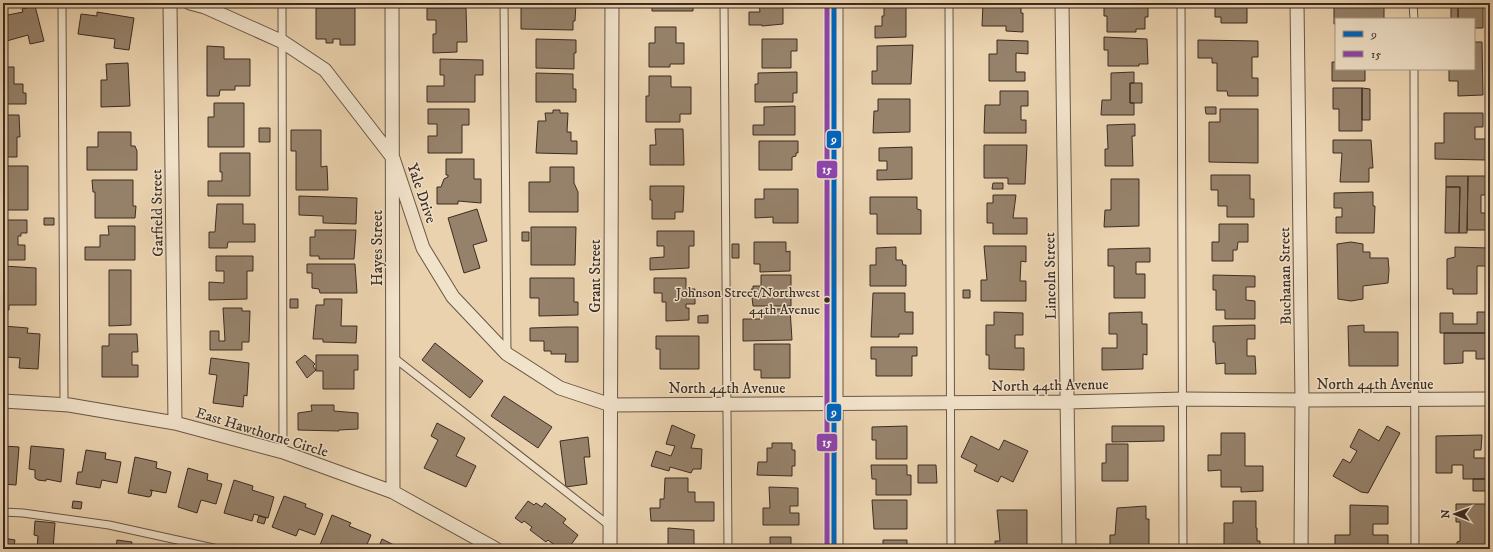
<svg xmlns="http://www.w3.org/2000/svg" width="1493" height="552" viewBox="0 0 1493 552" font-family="'IM FELL DW Pica',serif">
  <rect width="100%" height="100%" fill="#ead2ae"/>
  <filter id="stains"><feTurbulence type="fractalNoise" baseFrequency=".005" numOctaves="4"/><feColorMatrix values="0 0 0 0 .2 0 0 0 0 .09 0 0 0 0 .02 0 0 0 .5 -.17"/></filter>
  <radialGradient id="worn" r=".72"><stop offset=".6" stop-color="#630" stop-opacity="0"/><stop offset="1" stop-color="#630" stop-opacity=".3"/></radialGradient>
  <path fill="#96826b" stroke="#3c2c23" d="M521 3H576L575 21H573V30L521 29Z
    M652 3H693V11H652Z
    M759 3H783V24L762 26V25H749V12H760Z
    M884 3H906V37L875 38V26H882V16H884Z
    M983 3H1028V6H1021V13H1023V32L1006 31V26H982Z
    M1215 3H1247V23H1221V17H1215Z
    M1334 3H1384V19H1336V24H1334Z
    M1451 3H1458V19H1451Z
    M1458 3H1483V28H1474V19H1458Z
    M1104 4H1148V17H1145V29H1136V32H1107V16H1104Z
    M35 6 44 41 30 44 28 35 3 42V16L23 12 22 9Z
    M316 8H355V45H340V39H333V43H326V39H316Z
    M427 8H466L467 42H457V52L433 53V34H436V20H427Z
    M97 12 134 18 129 50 114 48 115 39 78 34 81 14 97 16Z
    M655 27H676V43H684V64H670V67H649V43H655Z
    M1104 37 1147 39 1148 64H1139V66H1108V50H1104Z
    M536 39 576 40V53H574V69L536 68Z
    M762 39H797V51H791V68H762Z
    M997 40 1028 41V54L1016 53V72H1025V81H989V54H997Z
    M1198 40 1258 41V57H1252V78H1258V96H1228L1227 91H1217V63H1212V58H1198Z
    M1474 42H1482L1483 95 1458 96V81H1449V69H1474Z
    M913 45 911 84H872V71H877V46Z
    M207 46 224 47V59H250V86H235V90H220L219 96H207Z
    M440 59 483 60V75H475V102H427V86H444V75H440Z
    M1332 62H1336V69H1365V81H1332Z
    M128 63 130 106 101 107V80H107L106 64Z
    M3 67H14V84H23V93H26V104H3Z
    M797 72V93H793V102H755V84H758V73Z
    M1134 72V83H1130V103H1134V115H1101L1102 100H1111V73Z
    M536 73 573 74V89H576V102H536Z
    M649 76H671V87H691V114H680V122H646V96H649Z
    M1130 83H1142V103H1130Z
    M1333 88H1362V131H1339V109H1333Z
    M1362 88 1370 89V120H1362Z
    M1000 91H1028V106H1021V120H1026V133H984L985 105H1000Z
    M878 99H910V132L873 133 874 111H878Z
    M214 103H244V147H208V117H214Z
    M795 106V135H753V125H764V107Z
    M1205 107H1216V114H1206Z
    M428 109H469V125H462V153H428V136H437V124H428Z
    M1220 109H1258V163L1209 162V122H1220Z
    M553 110H560V113H568L567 132H571V141H577V154L536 153 538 121H546L545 113H553Z
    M1444 113H1483V127H1475V139H1486V160L1435 159V143H1444Z
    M3 115H19L20 137H17V157H3Z
    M1135 124V136H1132L1133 166H1105V149H1108L1107 125Z
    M259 128H270V142H259Z
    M655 129H683L684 165H650V145H656Z
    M291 130H321V167L327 166 328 190H296V151H291Z
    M98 132H131V146H135L137 151V170H87V147H98Z
    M1333 140H1371L1373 168H1369V182H1340L1342 153H1333Z
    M759 141H798V153H796V156L792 157V170H759Z
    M984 145H1027L1025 184H1008V178H984Z
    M912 147V179L877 180V170H887V161H879V148Z
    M220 153H250V196H208V181H222V172H220Z
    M446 159H474V179H481V203L458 201V204H437V187H441L444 179 448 177V175H446Z
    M3 166H28V210H3V191H6V182H3Z
    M550 167H574V183L578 192V212H529V182H550Z
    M1211 175H1250V199H1254V217H1227V206H1218V190H1211Z
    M1446 176H1468L1467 233H1459L1460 187H1446Z
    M1468 176H1487V195H1481V213H1487V230H1467Z
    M1111 179H1139V226L1104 227 1105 210H1111Z
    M92 180H133V206H136L135 218H95V192H93Z
    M993 183H1003V189H992Z
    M650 186H684L683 212H675V219H652V200H650Z
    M1446 187H1460L1459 233H1445Z
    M764 189H798V223H773V217L755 218V199H764Z
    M1373 192V206H1375L1374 233H1336V217H1342V208H1334V193Z
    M993 195H1016L1013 218H1027V234H993V223H987V203H993Z
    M299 196 357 198 356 224 323 223V216L299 215Z
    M870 197H917V209L921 210V234H877V214H870Z
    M217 204H243V224H255V242H228L227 248H209V232H215Z
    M477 209 487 241 473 245 480 268 464 273 448 218Z
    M44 218H54V225H44Z
    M3 220H27V233H21V236H18V245H25V260H3Z
    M1219 224H1248V242H1238L1237 250H1233V261H1212V242H1219Z
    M108 226H135V260H85V247H100V235H109Z
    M531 227H576L575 265H531Z
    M315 230H356L354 259H319V256H310V237H315Z
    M657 231H694V246H689V268L650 270V258L664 257V246H657Z
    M522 232H529V241H522Z
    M754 242H786V252L790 251V271L760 272V264H754Z
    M1351 242 1363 244V252H1370V258H1388L1389 270 1388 283 1363 286V299L1351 301 1338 299 1337 244Z
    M732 244H739V258H732Z
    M984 246H1026V262L1021 261 1020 281H1026V301H981V280H987Z
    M896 247V260H902L903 265H906V286H870V265H876V248Z
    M1455 247 1489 248V266H1477V294H1453V289H1447V259L1455 257Z
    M1150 248V262H1136V274H1145V298H1114V266H1108V249Z
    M216 256H253V271H247V299L209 300V282L224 283V271H216Z
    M307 264H355L357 293H320L319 289 312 288V273H307Z
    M3 266 36 268V305H9V310H3V295H6V284H3Z
    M109 270H131V325L109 326Z
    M761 275H791V306H753L751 289H753V286H761Z
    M1213 275 1255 276V287H1246V300L1255 301V319H1225V310H1216V290H1213Z
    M530 278H574V302H578V315L539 316V298H530Z
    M654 278H686V289H695V304H686V308H689V320L666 321V302H662V293H654Z
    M963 290H970V298H963Z
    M873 293H905V312H913V334H899V337H871Z
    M290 299H298V308H290Z
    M324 299H342L341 326H357L356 343 323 342V339H313L316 305H324Z
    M223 308H242V311H250L249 342H242V350H210V331H219V341H225Z
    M760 309H790L792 340 743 341V319H760Z
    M994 312 1023 313V335H1015V348H1024V370L989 369V355H986V325H994Z
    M1142 312V324H1147V355L1143 354V369L1102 370V348H1117V334H1109V313Z
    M1477 312H1490V333H1440V313H1453V324H1477Z
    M708 315V323H698V316Z
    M1255 325V339H1247V356H1255L1256 374H1225V363L1216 364 1215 342H1213V326Z
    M1364 325V332H1398V366H1349L1348 326Z
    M3 326 28 328 27 333 40 334 38 369 19 368 20 358 6 357V365H3Z
    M565 327H578V362H565L566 354H551V351H544V341H530V328Z
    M1444 333H1490V359H1476V351H1463V363L1444 364Z
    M109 334H137L138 352H132V365H138V377H102V346H109Z
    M656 336H699V369H660V349H656Z
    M435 343 483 381 470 398 422 360Z
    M754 344H790V378H761V370H754Z
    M871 347H917V356H912V376H876V359H871Z
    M305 355 315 364 313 366 316 370 307 378 296 362Z
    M316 355H358V370H354V389H323V371H316Z
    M211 358 249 363 247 396 244 395 243 407 213 403 217 375 209 374Z
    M504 396 552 427 538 448 491 416Z
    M311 405H334V411L358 413V429L339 430V431L298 430V413L312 411Z
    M437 423 465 438 456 456 476 466 466 487 424 468 438 440 431 436Z
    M672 425 695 435 691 448 702 449 701 469H693L691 473 670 467 669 471 651 466 656 451 671 456 675 446 666 444Z
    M907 426V459H876V440H872V427Z
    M1112 426H1164V441L1112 442Z
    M1387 426 1400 433 1368 493 1361 492 1333 476 1343 459 1350 463 1357 451 1350 447 1359 429 1379 441Z
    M1221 433H1245V466H1263V491L1241 492V487H1221V470L1208 471V455H1221Z
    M1482 435 1481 450H1474V458H1490V479H1463V465H1452V473H1436V436Z
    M971 436 999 450 1004 440 1028 451 1013 482 1001 476 998 482 974 471 977 465 961 457Z
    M588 437 590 457H584L587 484 566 487 560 441Z
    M772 443H792V450H795V466H792V476L757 475 758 462H767V448H772Z
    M1106 444H1128V481H1102V463H1106Z
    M3 446 19 447 16 485 3 484Z
    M31 446 64 449 61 482 46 479V481L38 480 35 478V470L29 469Z
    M86 450 106 453 105 459 121 462 117 483 102 480 100 488 76 484 78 472H82Z
    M135 457 157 462 156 468 171 472 166 493 150 490 152 491 151 496 149 497 128 493Z
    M871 465H907V475H911V495H876V479H872Z
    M918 465H936L937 483H918Z
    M188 468 208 474 207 480 222 484 216 504 201 500 197 513 178 507Z
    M665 478H688V492H695V502H714V521H651L650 508H660V499H664Z
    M1473 479H1490V491H1473Z
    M234 480 253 486 252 490 274 497 268 518 254 514 252 521 224 513Z
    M769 487 798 488V506H790V513H799V525H763V508H770Z
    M284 496 306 504 305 507 323 514 315 535 299 529 296 536 272 527Z
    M872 500H907V529H874Z
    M73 501 82 502 81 509 72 508Z
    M528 501 534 505 536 503 542 507 545 503 566 519 563 523 578 535 568 549H560L548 540 546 542 530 530 532 527 524 521 522 523 515 518Z
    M1233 501H1256V528H1257V541H1260V549H1224V523H1233Z
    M1456 504H1490V549H1457V542L1460 541V522H1456Z
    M1350 505 1388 506V524H1373V535H1388V549H1335V535H1350Z
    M1146 506V519H1149V549H1110V535H1115L1117 508Z
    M997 510H1027V549H995V541H1000Z
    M332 515 351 523 349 526 371 535 365 549H329L320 545Z
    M259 516 266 518 264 524 257 522Z
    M35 521 55 523 53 549H37L38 536 34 535Z
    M668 528 694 530V547H701V549H678V546H668Z
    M770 537H791V549H770Z
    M3 538 15 540 14 546 27 547V549H3Z
    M382 539 398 547 399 545 408 549H378Z
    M117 540 132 542 131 549H116Z
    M883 540H907V549H883Z"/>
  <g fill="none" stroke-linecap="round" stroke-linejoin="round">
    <g stroke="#685646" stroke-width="9">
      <path id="service" d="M62 3 64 404
        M282 3 283 452
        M504 3 507 354
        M724 3 728 549
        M949 3 951 549
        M1181 3 1183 549
        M1413 3 1414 19
        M1414 69 1415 549
        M393 357 610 526
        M3 512 23 513 109 525 218 549"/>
    </g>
    <g stroke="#685646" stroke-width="15">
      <path id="minor" d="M170 3 175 423
        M190 3 205 7 283 42 325 70 393 158 423 248 453 297 507 354 560 388 611 405 1068 402 1184 399 1302 400 1490 399
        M392 3 393 492
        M1062 3 1069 549
        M1297 3 1302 400 1301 549
        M3 401 69 405 175 423 283 452 393 492 496 549
        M610 549 612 3"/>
    </g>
    <g stroke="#685646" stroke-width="19">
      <path id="tertiary" d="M834 3V549"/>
    </g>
    <use href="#service" stroke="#f1e2ca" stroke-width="7"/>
    <use href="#minor" stroke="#f1e2ca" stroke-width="13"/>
    <use href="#tertiary" stroke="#f1e2ca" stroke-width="17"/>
    <g stroke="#f1e2ca" stroke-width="8">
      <path id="bus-1" d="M834 3V549"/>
    </g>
    <g stroke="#f1e2ca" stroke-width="8">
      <path id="bus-2" d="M827 3V549"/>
    </g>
    <use href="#bus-1" stroke="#0065bd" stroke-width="5"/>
    <use href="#bus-2" stroke="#8e44ad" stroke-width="5"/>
  </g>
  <circle fill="#3c2c23" stroke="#f1e2ca" stroke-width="1.5" cx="827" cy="300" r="3.5"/>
  <g text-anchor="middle" stroke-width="3" stroke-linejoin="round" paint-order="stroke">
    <g font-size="14" fill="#3c2c23" stroke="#f1e2ca" text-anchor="end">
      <text x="820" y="297">Johnson Street/Northwest<tspan x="820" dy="17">44th Avenue</tspan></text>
    </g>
    <g font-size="15" fill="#3c2c23" stroke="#f1e2ca">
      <text transform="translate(422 193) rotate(71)" y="5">Yale Drive</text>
      <text transform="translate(157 213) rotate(-91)" y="5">Garfield Street</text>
      <text transform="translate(377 248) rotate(-90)" y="5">Hayes Street</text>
      <text transform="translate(595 276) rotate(-90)" y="5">Grant Street</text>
      <text transform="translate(1050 276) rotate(-91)" y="5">Lincoln Street</text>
      <text transform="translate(1285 276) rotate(-91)" y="5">Buchanan Street</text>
      <text x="1375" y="389">North 44th Avenue</text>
      <text transform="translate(1050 385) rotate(-1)" y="5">North 44th Avenue</text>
      <text x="727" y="393">North 44th Avenue</text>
      <text transform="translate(262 432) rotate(17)" y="5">East Hawthorne Circle</text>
    </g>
  </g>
  <g stroke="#f1e2ca" stroke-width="1.5">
    <rect x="826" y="130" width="16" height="19" rx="4" fill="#0065bd"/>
    <rect x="816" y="160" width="22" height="19" rx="4" fill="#8e44ad"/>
    <rect x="826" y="403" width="16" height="19" rx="4" fill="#0065bd"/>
    <rect x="816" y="433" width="22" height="19" rx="4" fill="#8e44ad"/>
  </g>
  <g font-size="11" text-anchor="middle" font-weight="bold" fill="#fff">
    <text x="834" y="143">9</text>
    <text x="827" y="173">15</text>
    <text x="834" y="416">9</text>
    <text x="827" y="446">15</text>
  </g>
  <rect width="1493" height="552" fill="none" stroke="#ead2ae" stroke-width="16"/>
  <rect x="4" y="4" width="1485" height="544" fill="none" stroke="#3c2c23" stroke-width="2"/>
  <rect x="8" y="8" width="1477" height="536" fill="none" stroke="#3c2c23"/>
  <rect x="1335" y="18" width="140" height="52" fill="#f1e2ca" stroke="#a99987"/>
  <rect x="1343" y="31" width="20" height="6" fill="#0065bd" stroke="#a99987"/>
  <text x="1371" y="38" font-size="12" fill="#3c2c23">9</text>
  <rect x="1343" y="51" width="20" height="6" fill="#8e44ad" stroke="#a99987"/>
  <text x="1371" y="58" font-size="12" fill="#3c2c23">15</text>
  <g transform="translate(1455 514) rotate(271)" stroke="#f1e2ca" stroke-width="3" paint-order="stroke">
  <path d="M0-3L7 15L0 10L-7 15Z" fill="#3c2c23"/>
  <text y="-6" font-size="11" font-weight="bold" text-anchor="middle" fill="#3c2c23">N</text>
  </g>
  <rect width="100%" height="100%" filter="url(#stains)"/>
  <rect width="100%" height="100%" fill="url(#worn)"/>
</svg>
